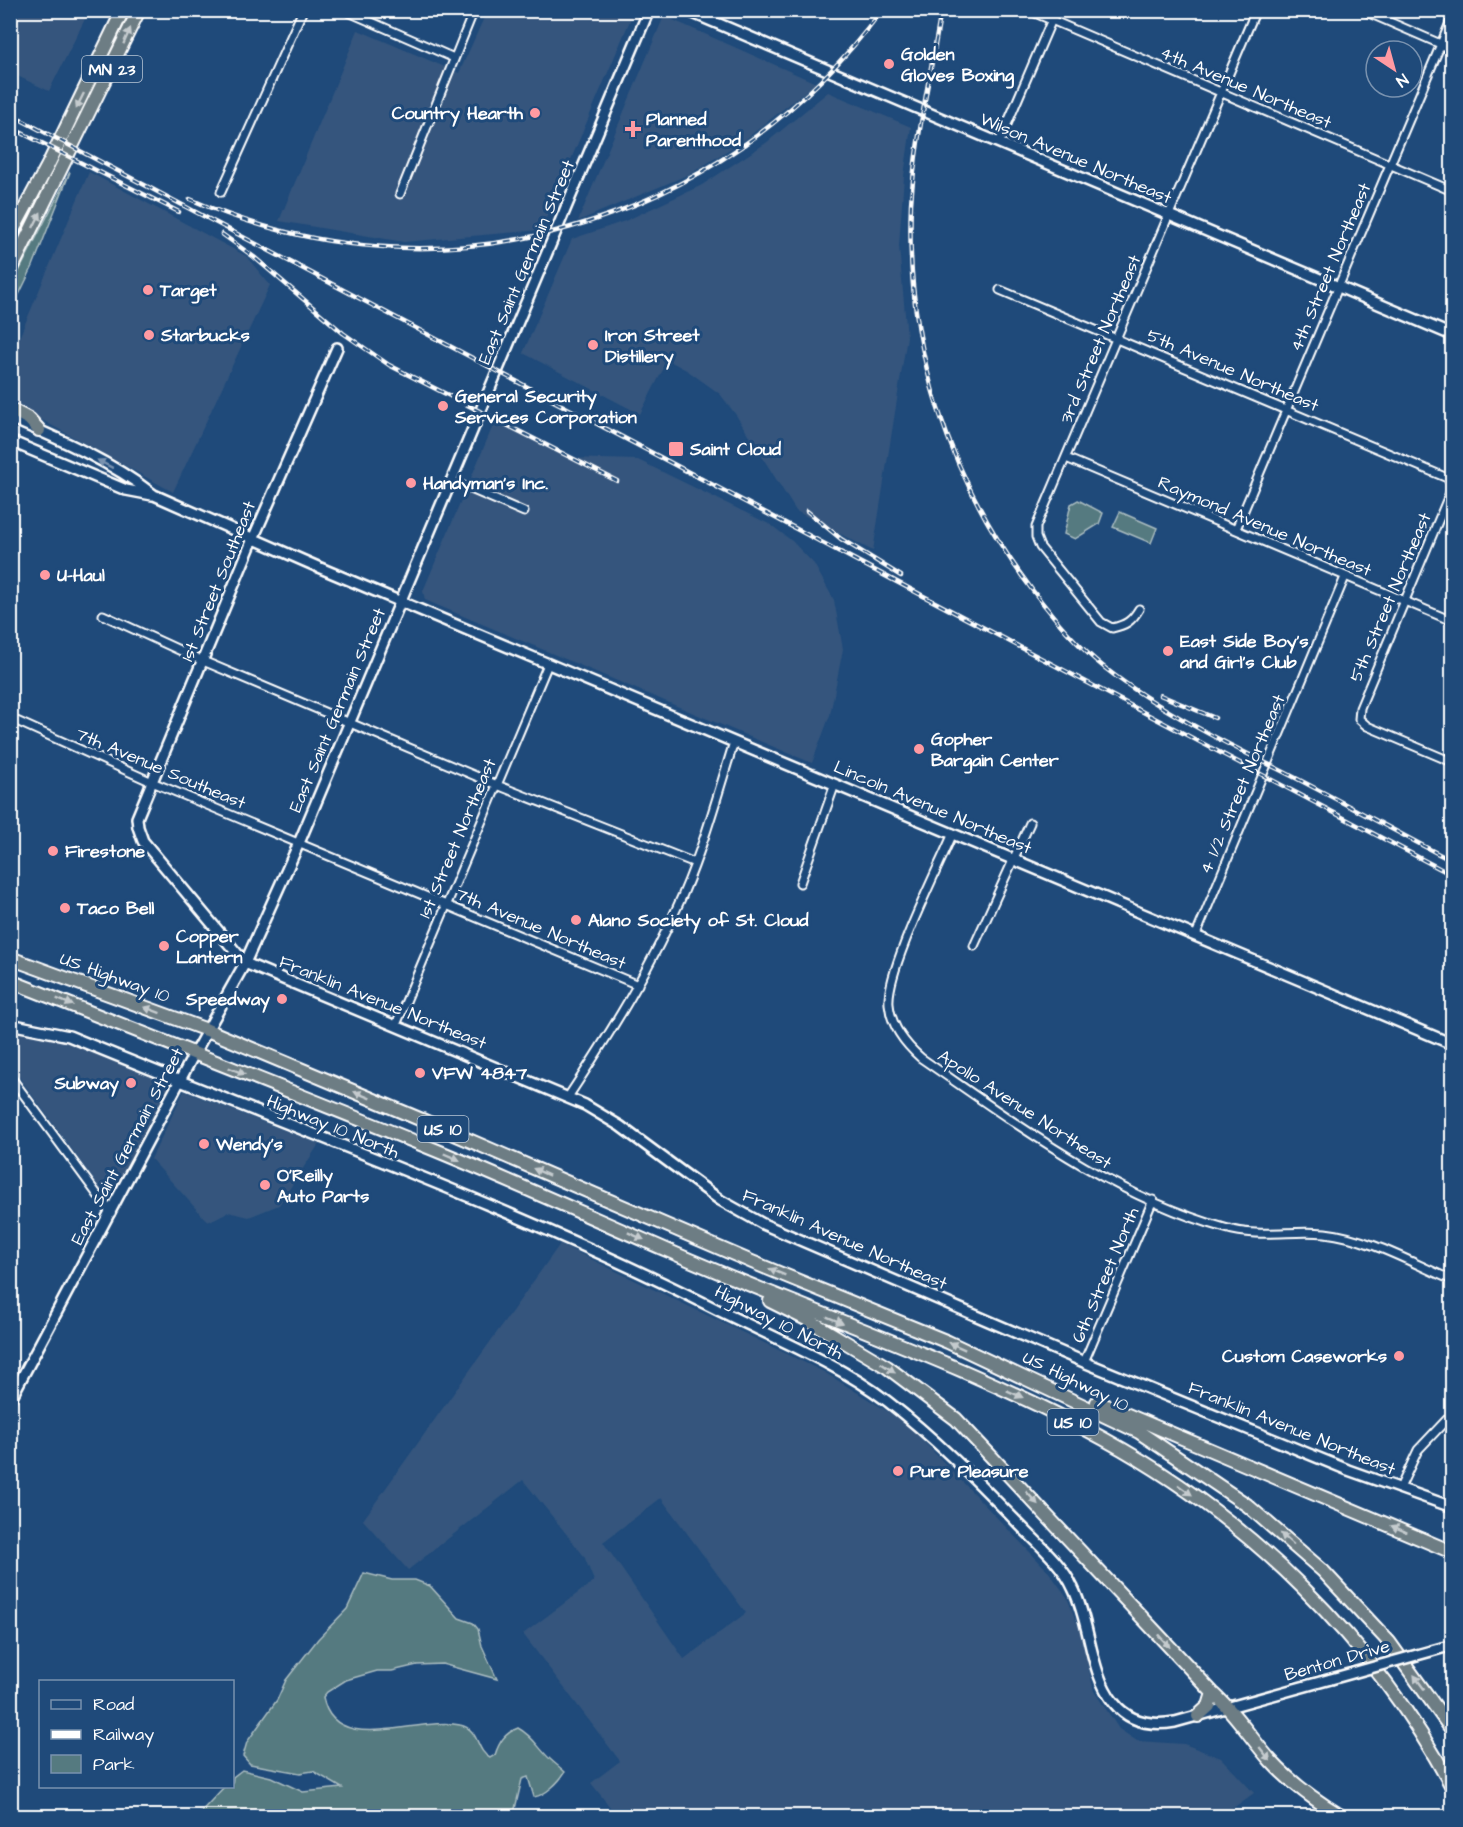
<svg xmlns="http://www.w3.org/2000/svg" width="1463" height="1827" viewBox="0 0 1463 1827" font-family="'Architects Daughter',sans-serif">
  <rect width="100%" height="100%" fill="#1f4a7a"/>
  <filter id="ink" filterUnits="userSpaceOnUse"><feTurbulence type="fractalNoise" baseFrequency=".0167" numOctaves="2"/><feDisplacementMap in="SourceGraphic" scale="12" xChannelSelector="R" yChannelSelector="G"/><feConvolveMatrix kernelMatrix="1 2 1 2 8 2 1 2 1" color-interpolation-filters="sRGB"/></filter>
  <g filter="url(#ink)">
    <path fill="#34557d" fill-rule="evenodd" d="M11 10 89 11 49 91 11 73Z
      M487 11H634L541 230 404 242 279 221 358 30 459 73Z
      M664 16 816 83 746 139 690 174 578 221Z
      M828 92 911 127 904 176 899 246 907 337 873 551 796 511 736 415 720 394 688 371 668 360 640 414 523 353 572 239 625 221 702 185 766 143Z
      M89 172 246 256 270 285 173 492 11 403V357Z
      M495 421 567 458 638 460 771 525 792 541 814 564 834 600 843 649 830 715 812 763 425 600 423 591Z
      M10 1028 50 1033 171 1084 110 1202 11 1066Z
      M184 1091 319 1144 279 1205 249 1217 228 1212 208 1222 151 1159Z
      M560 1244 824 1372 905 1422 1048 1571 1067 1597 1080 1631 1094 1691 1119 1729 1137 1741 1184 1744 1221 1758 1254 1793 1222 1816H617L591 1783 620 1761 523 1634 594 1581 584 1556 523 1480 408 1570 363 1520ZM661 1498 746 1613 684 1659 603 1542Z"/>
    <path fill="#557a80" stroke="#aabcc0" stroke-width="1.5" d="M70 172 33 266 11 311V287Z
      M1078 500 1103 513 1099 524 1075 539 1064 534 1071 504Z
      M1120 512 1157 528 1151 543 1113 527Z
      M364 1573 392 1580H415L430 1586 459 1618 473 1623 478 1629 482 1646 497 1679 442 1664 417 1665 392 1671H377L346 1680 327 1692 323 1697C334 1758 420 1715 460 1725 480 1729 475 1750 490 1758L495 1755C499 1742 505 1733 518 1728 533 1736 538 1748 550 1759 555 1764 560 1767 565 1772 559 1782 546 1795 534 1797L528 1777 522 1779 514 1813 510 1816H197L224 1787 232 1786 233 1777 242 1770 271 1777 303 1792 342 1788 313 1771 300 1773 250 1764 243 1756 247 1742 277 1700 286 1680 318 1639 347 1609Z"/>
    <g fill="none" stroke-linecap="round" stroke-linejoin="round">
      <g stroke="#fff" stroke-width="11">
        <path id="street" d="M344 10 454 58
          M1028 10 1452 191
          M1362 10 1452 49
          M999 143 1056 10
          M221 192 303 10
          M400 194 474 10
          M1000 290 1452 480
          M1066 458 1452 621
          M452 481 524 512
          M1452 488 1360 708 1359 719 1367 726 1452 762
          M1236 529 1452 18
          M1139 609C1132 621 1126 625 1112 628L1101 622 1040 547 1036 537V527L1256 10
          M103 615 203 661 497 785 695 863
          M10 718 152 782 638 985
          M953 833C938 869 886 971 889 1004 891 1026 905 1044 921 1058 1017 1124 1111 1196 1225 1228 1258 1238 1291 1230 1325 1233 1369 1238 1412 1263 1452 1280
          M800 883 835 784
          M1196 935 1345 577
          M974 946 1030 823
          M396 1025 548 664
          M10 1076 111 1213
          M568 1097C611 1032 652 966 683 894 704 845 718 793 734 742
          M1084 1362 1153 1200
          M1400 1488 1418 1450 1452 1414"/>
      </g>
      <g stroke="#fff" stroke-width="14">
        <path id="secondary" d="M686 10 1452 335
          M337 348 253 539 137 818 138 827 143 841 245 963 585 1105 620 1126 720 1200 763 1224 1084 1362 1348 1470 1452 1507
          M10 418C60 439 112 462 154 495L318 567 1452 1044
          M10 441 126 490 152 495
          M10 1024 69 1036C284 1125 506 1203 714 1308 772 1337 836 1362 887 1401 934 1437 975 1479 1016 1521 1036 1542 1061 1562 1073 1588 1091 1624 1089 1672 1114 1703 1130 1723 1152 1726 1175 1722L1331 1679
          M10 1400 194 1054 245 963 299 843 649 10
          M1442 1648 1452 1646"/>
      </g>
      <g stroke="#fff" stroke-width="16">
        <path id="highway" d="M10 236 48 165 123 10
          M10 272 139 10
          M10 409 29 419 39 430
          M10 958 207 1030 422 1120 752 1262 948 1342 1139 1432 1247 1505 1323 1571 1389 1642 1452 1730
          M10 981C150 1036 289 1090 428 1147 509 1180 588 1216 669 1251 813 1314 966 1363 1104 1439 1249 1518 1375 1642 1452 1787
          M770 1301 810 1321 887 1367 956 1419 1213 1693C1236 1713 1251 1739 1271 1761 1291 1783 1316 1801 1341 1816
          M1097 1402 1452 1552
          M1198 1716 1209 1706 1213 1693"/>
      </g>
      <use href="#street" stroke="#1f4a7a" stroke-width="7"/>
      <use href="#secondary" stroke="#1f4a7a" stroke-width="9"/>
      <use href="#highway" stroke="#6d7d84" stroke-width="12"/>
      <g stroke="#fff" stroke-width="4.5">
        <path id="rail" d="M941 10C931 74 915 140 911 204 905 345 948 479 1033 591 1055 619 1077 646 1105 668 1157 709 1225 743 1284 772 1341 801 1396 832 1452 861
          M10 114 1452 875
          M10 127 179 212
          M190 199C439 310 722 227 882 10
          M222 234 254 257 343 333 389 365 617 481
          M807 511 841 539 901 576
          M1160 695 1215 718"/>
      </g>
      <use href="#rail" stroke="#1f4a7a" stroke-width="2" stroke-dasharray="7" stroke-linecap="butt"/>
      <g stroke="#fff" stroke-width="14" stroke-linecap="butt">
        <path id="secondary-bridge" d="M1331 1679 1442 1648"/>
      </g>
      <use href="#secondary-bridge" stroke="#1f4a7a" stroke-width="9"/>
    </g>
    <defs><path id="oneway-solid" d="M-6-.8H1V-3.2L6.5 0L1 3.2V.8H-6Z" transform="scale(1.5)"/></defs>
    <g fill="#c5cbce">
      <use href="#oneway-solid" transform="translate(127 36) rotate(-66)"/>
      <use href="#oneway-solid" transform="translate(80 101) rotate(116)"/>
      <use href="#oneway-solid" transform="translate(37 220) rotate(-64)"/>
      <use href="#oneway-solid" transform="translate(65 1002) rotate(22)"/>
      <use href="#oneway-solid" transform="translate(152 1010) rotate(-160)"/>
      <use href="#oneway-solid" transform="translate(237 1071) rotate(22)"/>
      <use href="#oneway-solid" transform="translate(362 1095) rotate(-158)"/>
      <use href="#oneway-solid" transform="translate(452 1157) rotate(23)"/>
      <use href="#oneway-solid" transform="translate(541 1172) rotate(-156)"/>
      <use href="#oneway-solid" transform="translate(636 1236) rotate(24)"/>
      <use href="#oneway-solid" transform="translate(777 1272) rotate(-158)"/>
      <use href="#oneway-solid" transform="translate(835 1320) rotate(22)"/>
      <use href="#oneway-solid" transform="translate(957 1346) rotate(-156)"/>
      <use href="#oneway-solid" transform="translate(888 1368) rotate(34)"/>
      <use href="#oneway-solid" transform="translate(1015 1394) rotate(24)"/>
      <use href="#oneway-solid" transform="translate(1185 1490) rotate(35)"/>
      <use href="#oneway-solid" transform="translate(1032 1498) rotate(47)"/>
      <use href="#oneway-solid" transform="translate(1399 1529) rotate(-157)"/>
      <use href="#oneway-solid" transform="translate(1287 1539) rotate(-139)"/>
      <use href="#oneway-solid" transform="translate(1164 1641) rotate(47)"/>
      <use href="#oneway-solid" transform="translate(1419 1682) rotate(-126)"/>
      <use href="#oneway-solid" transform="translate(1265 1754) rotate(51)"/>
    </g>
    <use fill="#7992af" href="#oneway-solid" transform="translate(105 464) rotate(-153)"/>
  </g>
  <g fill="#ff9aa2" stroke="#1f4a7a" stroke-width="2">
    <circle cx="889" cy="64" r="6"/>
    <circle cx="535" cy="113" r="6"/>
    <path d="M630 120h6v6h6v6h-6v6h-6v-6h-6v-6h6z"/>
    <circle cx="148" cy="290" r="6"/>
    <circle cx="149" cy="335" r="6"/>
    <circle cx="593" cy="345" r="6"/>
    <circle cx="443" cy="406" r="6"/>
    <rect x="668" y="441" width="16" height="16" rx="3"/>
    <circle cx="411" cy="483" r="6"/>
    <circle cx="45" cy="575" r="6"/>
    <circle cx="1168" cy="651" r="6"/>
    <circle cx="919" cy="749" r="6"/>
    <circle cx="53" cy="851" r="6"/>
    <circle cx="65" cy="908" r="6"/>
    <circle cx="576" cy="920" r="6"/>
    <circle cx="164" cy="946" r="6"/>
    <circle cx="282" cy="999" r="6"/>
    <circle cx="420" cy="1073" r="6"/>
    <circle cx="131" cy="1083" r="6"/>
    <circle cx="204" cy="1144" r="6"/>
    <circle cx="265" cy="1185" r="6"/>
    <circle cx="1399" cy="1356" r="6"/>
    <circle cx="898" cy="1471" r="6"/>
  </g>
  <g text-anchor="middle" stroke-width="6" stroke-linejoin="round" paint-order="stroke">
    <g fill="#1f4a7a" stroke="#bcc9d7" stroke-width="1.5">
      <rect x="82" y="56" width="60" height="26" rx="4.5"/>
      <rect x="417.5" y="1116" width="51" height="26" rx="4.5"/>
      <rect x="1047.5" y="1409" width="51" height="26" rx="4.5"/>
    </g>
    <g font-size="16" font-weight="bold" fill="#fff">
      <text x="112" y="75">MN 23</text>
      <text x="443" y="1135">US 10</text>
      <text x="1073" y="1428">US 10</text>
    </g>
    <g font-size="18" font-weight="bold" fill="#fff" stroke="#1f4a7a" text-anchor="start">
      <text x="901" y="60">Golden<tspan x="901" dy="21">Gloves Boxing</tspan></text>
      <text x="523" y="119" text-anchor="end">Country Hearth</text>
      <text x="646" y="125">Planned<tspan x="646" dy="21">Parenthood</tspan></text>
      <text x="160" y="296">Target</text>
      <text x="161" y="341">Starbucks</text>
      <text x="605" y="341">Iron Street<tspan x="605" dy="21">Distillery</tspan></text>
      <text x="455" y="402">General Security<tspan x="455" dy="21">Services Corporation</tspan></text>
      <text x="690" y="455">Saint Cloud</text>
      <text x="423" y="489">Handyman's Inc.</text>
      <text x="57" y="581">U-Haul</text>
      <text x="1180" y="647">East Side Boy's<tspan x="1180" dy="21">and Girl's Club</tspan></text>
      <text x="931" y="745">Gopher<tspan x="931" dy="21">Bargain Center</tspan></text>
      <text x="65" y="857">Firestone</text>
      <text x="77" y="914">Taco Bell</text>
      <text x="588" y="926">Alano Society of St. Cloud</text>
      <text x="176" y="942">Copper<tspan x="176" dy="21">Lantern</tspan></text>
      <text x="270" y="1005" text-anchor="end">Speedway</text>
      <text x="432" y="1079">VFW 4847</text>
      <text x="119" y="1089" text-anchor="end">Subway</text>
      <text x="216" y="1150">Wendy's</text>
      <text x="277" y="1181">O'Reilly<tspan x="277" dy="21">Auto Parts</tspan></text>
      <text x="1387" y="1362" text-anchor="end">Custom Caseworks</text>
      <text x="910" y="1477">Pure Pleasure</text>
    </g>
    <g font-size="18" fill="#fff" stroke="#1f4a7a">
      <text transform="translate(1246 87) rotate(23)" y="6">4th Avenue Northeast</text>
      <text transform="translate(1076 158) rotate(23)" y="6">Wilson Avenue Northeast</text>
      <text transform="translate(526 262) rotate(-67)" y="6">East Saint Germain Street</text>
      <text transform="translate(1330 267) rotate(-67)" y="6">4th Street Northeast</text>
      <text transform="translate(1100 339) rotate(-67)" y="6">3rd Street Northeast</text>
      <text transform="translate(1233 370) rotate(23)" y="6">5th Avenue Northeast</text>
      <text transform="translate(1265 526) rotate(23)" y="6">Raymond Avenue Northeast</text>
      <text transform="translate(218 581) rotate(-68)" y="6">1st Street Southeast</text>
      <text transform="translate(1390 597) rotate(-67)" y="6">5th Street Northeast</text>
      <text transform="translate(337 710) rotate(-67)" y="6">East Saint Germain Street</text>
      <text transform="translate(161 768) rotate(23)" y="6">7th Avenue Southeast</text>
      <text transform="translate(1242 784) rotate(-67)" y="6">4 1/2 Street Northeast</text>
      <text transform="translate(933 807) rotate(23)" y="6">Lincoln Avenue Northeast</text>
      <text transform="translate(457 838) rotate(-67)" y="6">1st Street Northeast</text>
      <text transform="translate(541 928) rotate(23)" y="6">7th Avenue Northeast</text>
      <text transform="translate(115 977) rotate(20)" y="6">US Highway 10</text>
      <text transform="translate(383 1002) rotate(22)" y="6">Franklin Avenue Northeast</text>
      <text transform="translate(1025 1109) rotate(33)" y="6">Apollo Avenue Northeast</text>
      <text transform="translate(333 1126) rotate(22)" y="6">Highway 10 North</text>
      <text transform="translate(127 1146) rotate(-62)" y="6">East Saint Germain Street</text>
      <text transform="translate(845 1239) rotate(24)" y="6">Franklin Avenue Northeast</text>
      <text transform="translate(1105 1275) rotate(-67)" y="6">6th Street North</text>
      <text transform="translate(779 1322) rotate(27)" y="6">Highway 10 North</text>
      <text transform="translate(1076 1381) rotate(26)" y="6">US Highway 10</text>
      <text transform="translate(1292 1428) rotate(22)" y="6">Franklin Avenue Northeast</text>
      <text transform="translate(1337 1660) rotate(-16)" y="6">Benton Drive</text>
    </g>
  </g>
  <rect width="1463" height="1827" fill="none" stroke="#1f4a7a" stroke-width="36"/>
  <rect x="18" y="18" width="1427" height="1791" fill="none" stroke="#fff" stroke-width="2" filter="url(#ink)"/>
  <rect x="39" y="1680" width="195" height="108" fill="#1f4a7a" stroke="#7992af" stroke-width="1.5"/>
  <rect x="51" y="1700" width="30" height="9" fill="#1f4a7a" stroke="#7992af" stroke-width="1.5"/>
  <text x="93" y="1710" font-size="18" fill="#ffffff">Road</text>
  <rect x="51" y="1730" width="30" height="9" fill="#ffffff" stroke="#7992af" stroke-width="1.5"/>
  <text x="93" y="1740" font-size="18" fill="#ffffff">Railway</text>
  <rect x="51" y="1755" width="30" height="18" fill="#557a80" stroke="#7992af" stroke-width="1.5"/>
  <text x="93" y="1770" font-size="18" fill="#ffffff">Park</text>
  <g transform="translate(1394 69) rotate(144)"><circle r="28" fill="#1f4a7a" stroke="#7992af" stroke-width="1.5"/>
  <path d="M0-4.5L10 22L0 15L-10 22Z" fill="#ff9aa2"/>
  <text y="-9" font-size="16" font-weight="bold" text-anchor="middle" fill="#ffffff">N</text>
  </g>
</svg>
